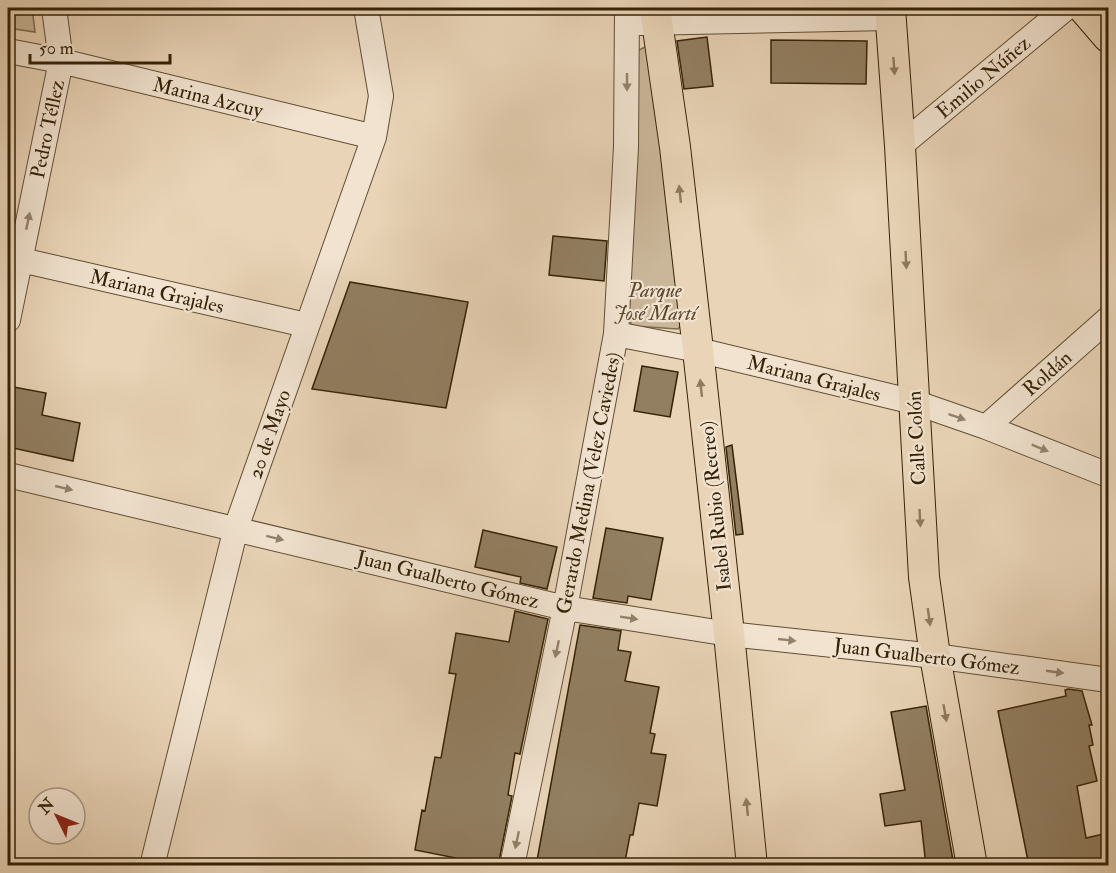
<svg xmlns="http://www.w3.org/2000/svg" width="1116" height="873" viewBox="0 0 1116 873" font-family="'IM FELL Double Pica',serif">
  <rect width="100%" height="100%" fill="#e9d4b7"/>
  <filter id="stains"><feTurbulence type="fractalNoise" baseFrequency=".00333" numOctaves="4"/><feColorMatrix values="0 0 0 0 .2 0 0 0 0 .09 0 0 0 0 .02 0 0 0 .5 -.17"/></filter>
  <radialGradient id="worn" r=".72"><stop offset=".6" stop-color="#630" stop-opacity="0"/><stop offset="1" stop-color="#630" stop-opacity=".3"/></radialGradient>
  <path fill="#cab699" stroke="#7f6c50" stroke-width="1.5" d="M8 8H32L35 32 8 28Z
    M645 47 652 48 683 323 678 329 633 326 629 321 637 51Z"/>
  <path fill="#927f62" stroke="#342206" stroke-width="1.5" d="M707 37 713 86 684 89 677 41Z
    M771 40 867 41 866 84 771 83Z
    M553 236 607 241 604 281 549 275Z
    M350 282 468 302 446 408 312 389Z
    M642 366 678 372 670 417 634 411Z
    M8 386 46 393 42 415 80 423 73 461 8 447Z
    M732 445 743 534 736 535 726 447Z
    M606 528 663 538 651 600 628 596 627 603 593 598Z
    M483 530 557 547 547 589 520 583 521 577 475 567Z
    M515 611 548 619 520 754 515 753 508 795 512 796 498 866H454L456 858 415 850 422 810 425 811 435 757 441 758 456 674 449 673 456 633 509 642Z
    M580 625 621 631 618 650 631 652 625 681 659 687 650 733 655 734 651 753 666 755 657 806 639 803 633 835H630L625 862 619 861V866H536Z
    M1068 689 1082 691 1092 725H1089L1093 745 1089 746 1097 781 1077 786 1086 838 1108 833V866H1029L998 711 1066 696 1065 690Z
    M926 706 954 866H926L921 821 885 826 880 794 905 790 891 712Z"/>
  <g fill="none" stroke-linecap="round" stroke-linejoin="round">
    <g stroke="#614e32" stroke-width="26">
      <path id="minor" d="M641 23 891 18
        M8 51 61 61 374 137
        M900 146 1066 8
        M8 257 306 325
        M8 320 61 61 54 8
        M616 334 698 350 914 402 986 427 1108 475
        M986 427 1108 319
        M8 475 565 608 729 634 935 656 1108 680
        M152 866 236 528 374 137 381 96 366 8
        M512 866 565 608 616 334 626 147 627 8"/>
    </g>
    <g stroke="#342206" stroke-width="32">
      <path id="major" d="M655 8 675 147 698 350 729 634 752 866
        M890 8 900 146 924 577 935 656 972 866
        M1083 8 1108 37"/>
    </g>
    <use href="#minor" stroke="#f1e3d0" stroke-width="24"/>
    <use href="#major" stroke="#e9d4b7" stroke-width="30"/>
  </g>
  <defs><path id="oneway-solid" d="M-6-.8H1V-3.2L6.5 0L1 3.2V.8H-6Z" transform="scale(1.5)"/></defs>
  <g fill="#8e7b5e">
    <use href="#oneway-solid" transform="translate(894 66) rotate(86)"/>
    <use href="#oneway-solid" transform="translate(680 194) rotate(-96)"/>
    <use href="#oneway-solid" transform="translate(906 260) rotate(87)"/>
    <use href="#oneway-solid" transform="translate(701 388) rotate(-96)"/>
    <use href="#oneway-solid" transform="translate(920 518) rotate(87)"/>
    <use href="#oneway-solid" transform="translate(929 617) rotate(82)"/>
    <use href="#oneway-solid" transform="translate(945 713) rotate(80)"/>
    <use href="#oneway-solid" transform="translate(747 807) rotate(-96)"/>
  </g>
  <g fill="#92826b">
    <use href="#oneway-solid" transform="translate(627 82) rotate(90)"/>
    <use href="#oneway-solid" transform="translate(28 221) rotate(-78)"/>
    <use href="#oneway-solid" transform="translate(957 417) rotate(19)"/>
    <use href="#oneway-solid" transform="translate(1040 448) rotate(22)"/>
    <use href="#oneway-solid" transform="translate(64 488) rotate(13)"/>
    <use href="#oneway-solid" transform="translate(275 538) rotate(14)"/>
    <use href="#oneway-solid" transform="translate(629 618) rotate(9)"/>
    <use href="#oneway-solid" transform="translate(787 640) rotate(6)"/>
    <use href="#oneway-solid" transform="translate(557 649) rotate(102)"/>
    <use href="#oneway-solid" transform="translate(1055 672) rotate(8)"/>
    <use href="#oneway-solid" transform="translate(517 840) rotate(102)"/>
  </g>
  <g text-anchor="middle" stroke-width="4.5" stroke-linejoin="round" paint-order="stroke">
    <g font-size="20" fill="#342206" stroke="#f1e3d0">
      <text transform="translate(983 77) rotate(-40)" y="7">Emilio Núñez</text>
      <text transform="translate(208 97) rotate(14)" y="7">Marina Azcuy</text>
      <text transform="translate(47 129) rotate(-78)" y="7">Pedro Téllez</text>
      <text transform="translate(157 291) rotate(13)" y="7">Mariana Grajales</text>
      <text transform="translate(1047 373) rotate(-41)" y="7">Roldán</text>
      <text transform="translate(814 378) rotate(14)" y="7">Mariana Grajales</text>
      <text transform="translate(269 434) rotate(-71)" y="7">20 de Mayo</text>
      <text transform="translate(916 438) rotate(-93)" y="7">Calle Colón</text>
      <text transform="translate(588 483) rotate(-79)" y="7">Gerardo Medina (Velez Caviedes)</text>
      <text transform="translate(715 506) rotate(-96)" y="7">Isabel Rubio (Recreo)</text>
      <text transform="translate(448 579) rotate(14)" y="7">Juan Gualberto Gómez</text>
      <text transform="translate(927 656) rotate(7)" y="7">Juan Gualberto Gómez</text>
    </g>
    <g font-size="20" font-style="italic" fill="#5a472b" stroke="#f1e3d0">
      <text x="655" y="297">Parque<tspan x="655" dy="23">José Martí</tspan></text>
    </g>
  </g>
  <rect width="1116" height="873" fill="none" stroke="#e9d4b7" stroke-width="30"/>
  <rect x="9" y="9" width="1098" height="855" fill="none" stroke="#342206" stroke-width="3"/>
  <rect x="15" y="15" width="1086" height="843" fill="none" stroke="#342206" stroke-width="1.5"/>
  <g transform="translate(57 816) rotate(313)"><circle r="28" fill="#f1e3d0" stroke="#a5967f" stroke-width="1.5"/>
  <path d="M0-4.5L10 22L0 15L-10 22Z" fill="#8f2418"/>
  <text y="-9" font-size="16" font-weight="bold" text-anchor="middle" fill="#342206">N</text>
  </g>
  <path d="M30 54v9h140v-9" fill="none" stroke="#342206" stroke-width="3"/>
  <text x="39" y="54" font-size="18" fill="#342206" stroke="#f1e3d0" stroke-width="4.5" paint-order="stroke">50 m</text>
  <rect width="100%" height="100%" filter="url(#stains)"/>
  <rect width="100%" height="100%" fill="url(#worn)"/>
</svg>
